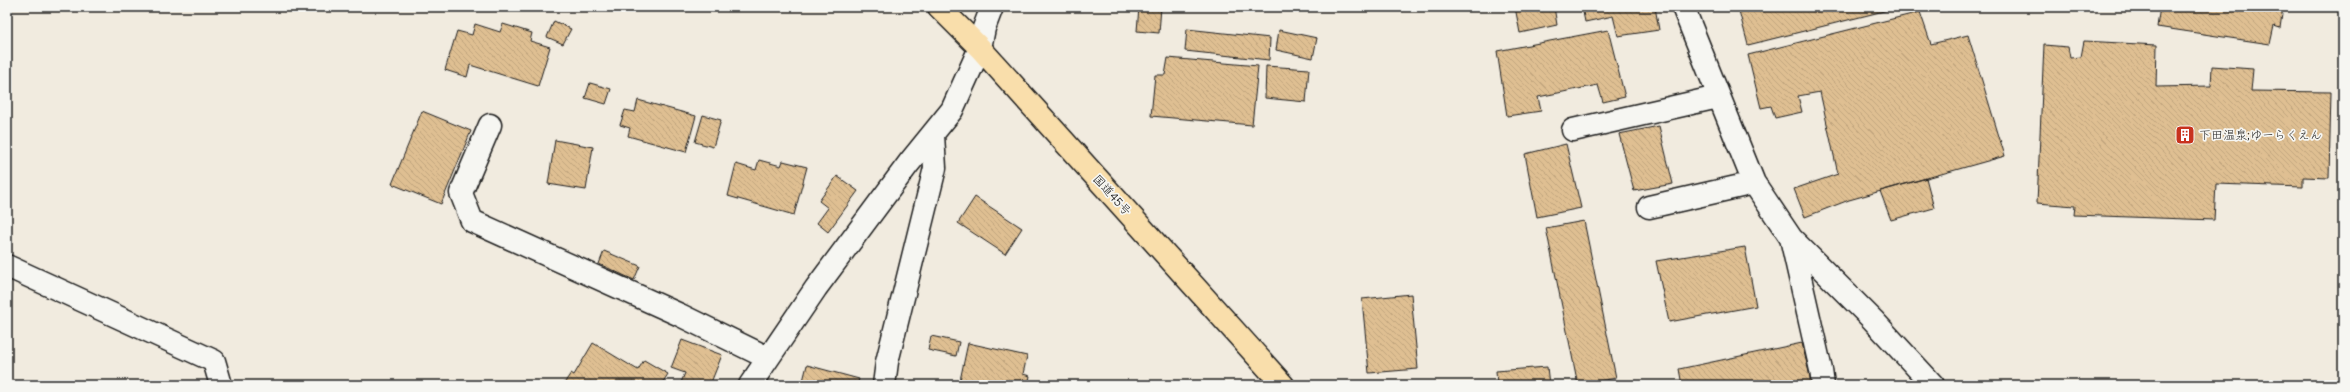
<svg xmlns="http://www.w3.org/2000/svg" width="2350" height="392" viewBox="0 0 2350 392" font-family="Delius,'Klee One',sans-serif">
  <defs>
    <pattern id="building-back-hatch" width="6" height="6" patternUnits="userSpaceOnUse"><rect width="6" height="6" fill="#dfbf92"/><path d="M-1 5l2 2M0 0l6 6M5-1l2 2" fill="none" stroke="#bfa47d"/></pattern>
  </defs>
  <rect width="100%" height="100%" fill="#f1ebdf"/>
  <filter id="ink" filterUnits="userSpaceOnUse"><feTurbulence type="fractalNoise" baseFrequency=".025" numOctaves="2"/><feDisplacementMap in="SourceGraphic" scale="8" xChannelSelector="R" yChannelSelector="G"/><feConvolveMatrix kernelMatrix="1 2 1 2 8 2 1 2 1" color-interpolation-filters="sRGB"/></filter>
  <g filter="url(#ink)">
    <path fill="url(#building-back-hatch)" stroke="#1c1c1c" d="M1139 7H1161L1159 33 1137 31Z
      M1515 7H1554L1557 25 1520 33Z
      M1582 7H1655L1659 30 1618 36 1613 16 1585 22Z
      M1738 7H1900L1748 45Z
      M2160 7H2283L2280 28 2274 26 2270 44 2157 27Z
      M1920 12 1931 44 1968 35 2005 156 1849 200 1805 217 1794 189 1838 174 1820 92 1798 96 1802 112 1775 118 1771 106 1761 108 1748 55Z
      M554 21 571 29 563 44 547 37Z
      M475 24 500 32 503 24 532 33 530 41 550 47 538 86 470 65 467 77 445 70 457 31 472 35Z
      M1187 29 1270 38 1269 60 1185 51Z
      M1279 30 1317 38 1313 58 1276 50Z
      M1608 30 1625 97 1603 102 1598 85 1538 97 1541 111 1507 116 1497 51Z
      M2084 41 2157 45 2156 87 2211 86 2212 66 2253 69 2251 91 2331 92 2329 178 2303 177V187L2216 184 2214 220 2074 215 2075 206 2037 203 2044 45 2068 47 2070 58 2081 57Z
      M1168 58 1258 66 1252 125 1151 116 1155 75H1165Z
      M1266 66 1309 69 1306 102 1265 98Z
      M590 83 611 89 606 104 585 98Z
      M638 100 696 116 686 152 628 136 630 128 620 125 625 110 635 112Z
      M422 111 471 131 441 204 392 184Z
      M703 115 721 120 713 147 695 142Z
      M1659 126 1673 184 1634 191 1619 134Z
      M555 140 593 147 586 190 548 184Z
      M1566 144 1581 208 1537 217 1525 154Z
      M759 160 781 166 783 161 807 167 794 215 728 196 736 164 756 170Z
      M837 176 858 191 828 232 817 223 828 208 819 201Z
      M1926 178 1934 208 1891 220 1880 191Z
      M975 197 1022 228 1005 254 958 223Z
      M1584 221 1616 378 1578 385 1546 228Z
      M1745 247 1756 306 1669 322 1656 261Z
      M604 251 640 266 634 280 599 264Z
      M1411 294 1418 369 1369 373 1362 299Z
      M931 336 959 342 956 356 928 350Z
      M682 340 722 355 710 385H680L685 373 671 368Z
      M593 343 638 370 644 360 668 374 661 385H563L571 373 574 375Z
      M968 343 1027 356 1023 374 1030 376 1028 385H959Z
      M1802 343 1812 385H1682L1679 369Z
      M807 365 859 379 857 385H802Z
      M1547 367 1549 385H1497L1496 371Z"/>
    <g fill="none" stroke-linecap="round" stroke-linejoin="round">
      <g stroke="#1c1c1c" stroke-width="25">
        <path id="minor" d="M1683 7 1754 183 1791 238 1873 320 1933 385
          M490 125 461 193 472 221 680 315 768 358
          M1573 130 1718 97
          M1649 207 1754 183
          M1791 238 1821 370 1823 385
          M7 266 214 361 221 385
          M750 385 816 288 909 163 952 110 980 48 984 28 992 7
          M884 385 887 362 935 168 933 135"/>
      </g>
      <g stroke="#1c1c1c" stroke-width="25">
        <path id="highway" d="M939 7 980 48 1283 385"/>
      </g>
      <use href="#minor" stroke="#f6f6f2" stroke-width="22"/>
      <use href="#highway" stroke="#f9deab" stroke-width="22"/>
    </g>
  </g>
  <defs>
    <g id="building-square" transform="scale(1)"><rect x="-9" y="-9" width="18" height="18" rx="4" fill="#c8321e" stroke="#f6f6f2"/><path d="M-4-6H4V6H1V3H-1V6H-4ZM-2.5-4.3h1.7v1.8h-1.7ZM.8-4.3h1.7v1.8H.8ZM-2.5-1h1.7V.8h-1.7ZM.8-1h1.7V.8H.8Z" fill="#fff"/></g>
  </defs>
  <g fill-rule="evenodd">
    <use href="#building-square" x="2185" y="135"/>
  </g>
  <g text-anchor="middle" stroke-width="3.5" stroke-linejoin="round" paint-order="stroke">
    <g font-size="12" fill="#1c1c1c" stroke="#f6f6f2" text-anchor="start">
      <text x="2199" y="139">下田温泉;ゆーらくえん</text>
    </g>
    <g font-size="12" fill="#1c1c1c" stroke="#f6f6f2">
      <text transform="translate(1112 195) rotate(48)" y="4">国道45号</text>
    </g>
  </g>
  <rect width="2350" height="392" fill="none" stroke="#f6f6f2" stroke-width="24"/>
  <rect x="12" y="12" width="2326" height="368" fill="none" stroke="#1c1c1c" stroke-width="1.5" filter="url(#ink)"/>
</svg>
